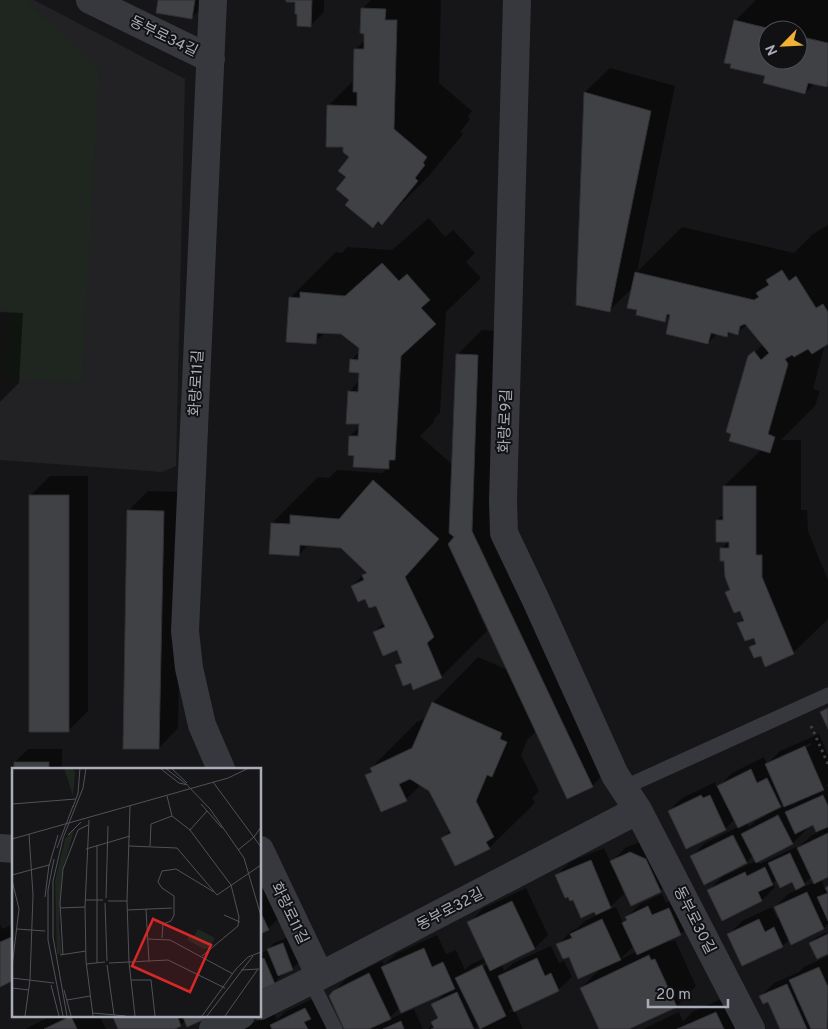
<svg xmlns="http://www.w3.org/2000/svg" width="828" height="1029" viewBox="0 0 828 1029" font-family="Overpass,'Noto Sans KR',sans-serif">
  <rect width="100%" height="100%" fill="#161618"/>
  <path fill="#222225" d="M0 0H34L185 79 176 466 162 472 0 460Z"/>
  <path fill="#1e261f" d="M0 0H24L99 68 82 383 4 378 8 310 0 309Z"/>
  <path fill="#0007" fill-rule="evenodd" d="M159 0H205V5L191 18Z
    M287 0H324V12L311 25 296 1Z
    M371 0H441L439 83 472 111 468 116 470 119 460 132 463 134 428 177 382 223 351 200 348 177 351 157 345 146 328 106 354 80 355 50 365 40 362 9Z
    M756 0H828V84L826 86 815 83 805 93 766 75 735 21ZM768 30H798V60H768Z
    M610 68 675 86 637 272 682 227 794 253 813 234 828 225V343L825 344 813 389 820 391 815 406 781 440H801V510H807L808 531 828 580V619L793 653 761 654 751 647 756 641 754 636 739 624 744 618 741 610 727 592 731 588 726 560 721 549 729 541 717 520 725 513 724 486 762 449 750 357 763 344 747 324 738 333 731 332 726 336 717 334 708 343 672 313 664 321 639 309 632 288 609 311 585 92Z
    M429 218 445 237 453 230 475 253 466 262 481 278 446 312 440 413 434 419V422L420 436 453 465 457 355 482 330 502 331 496 505 617 761 592 786 536 731 527 740 521 755 539 791 532 798 535 803 489 848 442 838 451 830 430 790 421 785 406 799 382 810 367 775 372 770 371 768 417 722 426 718 433 703 478 657 508 670 479 608 477 609 487 631 441 677 411 681 396 666 402 660 398 648 374 632 385 622 377 604 366 598 352 586 367 571 341 547 309 544 299 555 272 523 318 477 329 478 337 470 382 473 387 468 355 454 350 436 360 426 349 392 359 381 360 372 351 360 360 351 361 347 341 333 326 332 315 342 290 298 336 252 342 253 347 247 392 250Z
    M0 312 23 313 19 383 0 402Z
    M50 476H88V711L68 731 30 496Z
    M148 491 183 492 178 728 159 748 128 511Z
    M819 734 828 755V784L824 788 828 786V876L821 879 825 889 828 887V924L824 928 792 943 790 939 782 946 729 934 742 921 772 907 777 918 780 917 775 907 788 894 815 882 812 876 804 884 792 880 777 879 773 883 775 887 762 900 709 890 722 877 756 861 753 855 747 862 705 883 692 856 705 843 738 827 735 819 725 829 687 847 669 811 682 798 715 782 716 786 721 784 732 773 764 757 767 764 780 751ZM811 743 812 745 781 758V756ZM800 799 793 805 792 802ZM784 803 785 806 777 810V809ZM765 814 766 816 756 821 749 827 747 823ZM814 824 818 832 812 835 797 849 796 847 760 864 759 861 793 843 806 830 805 828Z
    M28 749H62V769H15V762Z
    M644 840 673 878 660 891 623 886 621 887 624 894 607 910 616 907 623 923 628 919 627 917 640 904 662 894 666 903 682 896 694 921 681 934 670 939 671 942 675 940 696 986 677 1006 626 1029H600L581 988 602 967 558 945 571 931 576 929 585 921 597 915 595 910 574 898 557 875 570 862 604 848 611 863 625 848ZM634 946 636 952 621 959H620Z
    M265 881 281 916 268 929 260 933V883Z
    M526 888 548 935 535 948 501 964 504 971 513 963 551 946 559 963 564 961 572 977 558 990 515 1010 523 1029H478L480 1027 479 1025 475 1029H428L433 1024 432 1022 438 1016 433 1005 446 992 400 1007 387 1020 414 1009 423 1029H371L376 1025 366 1029H346L334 991 347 978 382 961 384 965 396 954 437 935 446 954 456 950 465 970 470 965 485 958 469 923 482 909ZM487 961 488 964 471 972V969ZM514 1007 515 1010 507 1013Z
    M0 924 2 929 14 924V979L0 986Z
    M828 932V953L811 943 817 937Z
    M289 937 299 962 293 968 286 971 274 983 260 989V953L268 950 274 943Z
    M828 956V1027L824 1029H781L768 1001 761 996 774 983 799 972 804 967Z
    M735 993 752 1029H643L679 1012 683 1022 692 1012Z
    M319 996 327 1029H244L247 1026 274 1013 277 1020 285 1012Z
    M53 1015H99L106 1029H25Z
    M113 1015H211L186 1020 181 1025 172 1029H119Z"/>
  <path fill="#404145" stroke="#303034" d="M158 0H195L192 19 156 13Z
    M286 0H312L311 27 297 26V14H295V2H286Z
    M361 8 386 9 385 20H397L394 129 427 157 423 163 425 165 415 178 418 181 382 225 378 221 373 228 345 205 349 200 336 189 346 177 338 171 349 157 343 152V147H326L327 105 357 106V92H353L354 49H364V34L360 33Z
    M734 20 775 30H768V60H798V36L828 43V81L827 87 808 83 805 94 763 83 765 76 730 68 731 64 724 63Z
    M584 92 651 111 610 312 576 305Z
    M382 263 399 281 407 274 430 300 421 308 436 324 401 356 395 460H389V469L353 467 354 456 348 455 349 436H358L359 424H346L348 391 358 392 359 373 349 372 350 359 358 360 359 348 341 334 317 333 316 344 286 342 289 297 300 298V292L345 296Z
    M782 270 789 281 796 276 816 308 823 304 828 312V344L812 354 808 349 794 357 792 355 785 359 788 364 768 434 775 437 770 453 729 441 731 434 726 432 748 356 754 351 761 360 769 353 745 324 740 326 738 335 728 332 727 337 711 333 708 344 666 334 670 315 667 314 665 322 636 315 637 310 627 308 635 272 754 300 759 297 756 293 769 285 766 280Z
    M456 354 478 355 472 531 593 787 567 799 448 544 454 537 449 533Z
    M373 480 439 539 405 577 434 637 427 643 442 678 413 690 411 683 403 686 395 665 402 663 397 650 383 656 373 632 385 627 376 606 369 608 365 599 358 602 351 586 364 580 362 575 367 573 341 548 300 545 299 556 269 554 271 523 290 524V515L339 519Z
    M723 486H756V555H762V577L794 654 765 667 761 656 754 658 749 647 756 644 754 638 745 641 737 623 744 621 740 611 734 613 725 592 730 590 725 577 724 561H720V548H729V542H716V520H723Z
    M29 495H69V732H29Z
    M127 510 164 511 159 749H123Z
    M432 702 502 733 500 739 507 742 492 777 487 775 476 801 494 837 486 842 490 849 455 866 441 838 451 833 429 791 410 779 399 784 407 801 381 812 365 775 372 772 370 768 412 748Z
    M828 708V729L820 712Z
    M805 746 824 790 784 807 765 764Z
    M14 762H49V769H14V805Z
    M751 769 757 783 767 778 781 807 738 828 717 786Z
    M701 795 703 798 710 795 726 830 686 849 668 811Z
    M823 795 828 806V827L816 832 813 825 795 834 785 812Z
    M778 815 793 844 756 863 741 834Z
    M828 833V877L814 884 797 848Z
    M733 835 747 863 704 885 690 856Z
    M630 852 646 859 661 892 631 906 610 861Z
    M790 853 805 885 796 890 792 882 780 888 768 863Z
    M591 860 611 908 596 915 594 912 581 918 573 900 570 901 568 897 565 898 555 875Z
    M765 867 773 885 758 892 762 901 722 921 707 890 745 872 747 876Z
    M828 886V921L817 897 828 893 825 888Z
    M807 892 824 929 791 945 774 907Z
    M512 901 535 949 490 971 467 922Z
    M648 906 652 915 669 908 681 935 637 955 622 923 627 920 625 917Z
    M260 911 269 930 260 934Z
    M602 919 621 960 578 979 569 957 563 959 556 944 572 938 570 934Z
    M759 919 765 932 774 927 783 947 742 966 727 934Z
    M828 934V954L817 959 809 943Z
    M14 936V980L0 987V942Z
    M283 943 293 970 278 976 267 949Z
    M424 948 432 967 443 962 455 989 401 1013 381 967Z
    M649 955 651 960 655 959 677 1007 629 1029H599L580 988Z
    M264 958 275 984 260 990V960Z
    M537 958 545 976 551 973 559 991 514 1012 498 976Z
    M482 965 506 1016 480 1029 455 978Z
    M819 967 828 987 827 1029H811L789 980Z
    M369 973 391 1019 369 1029H344L329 996 333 991Z
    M787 984 807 1029H780L768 1002 763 1004 759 996Z
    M457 992 474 1029H431L434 1028 431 1022 438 1018 431 1004Z
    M305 1008 311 1019 304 1022 308 1029H272L270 1025Z
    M716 1012 724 1029H677Z
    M112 1015H177L181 1026 175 1029H118Z
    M182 1015H214L187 1027Z
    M71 1016 77 1029H44Z
    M401 1021 404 1029H383Z"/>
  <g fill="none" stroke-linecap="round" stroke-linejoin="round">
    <path stroke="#3d3f44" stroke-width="3" stroke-dasharray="2.5 4" stroke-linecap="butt" d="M811 726 828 764"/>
    <path stroke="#37383d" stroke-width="15" d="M623 788 828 695
      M311 981 335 1029"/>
    <path stroke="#37383d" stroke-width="28" d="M90 0 211 59
      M213 0 185 631 189 668 202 725 221 769
      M517 0 503 501 504 533 535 598 615 775 638 810 751 1029
      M0 848 14 849
      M260 850 320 976
      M260 1006 320 976 638 810
      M213 1029 241 1015"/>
  </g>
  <g text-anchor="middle" stroke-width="4" stroke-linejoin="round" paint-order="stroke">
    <g font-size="15" fill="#a8adb8" stroke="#111113">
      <text transform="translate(164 36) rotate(26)" y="5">동부로34길</text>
      <text transform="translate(196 383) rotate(-87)" y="5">화랑로11길</text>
      <text transform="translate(505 421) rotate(-88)" y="5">화랑로9길</text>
      <text transform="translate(450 909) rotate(-28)" y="5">동부로32길</text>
      <text transform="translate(290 913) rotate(64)" y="5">화랑로11길</text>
      <text transform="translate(695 920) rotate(63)" y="5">동부로30길</text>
    </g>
  </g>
  <g transform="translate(12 768)">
    <rect width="249" height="249" fill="#161618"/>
    <path d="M52 0H61L63 5 61 28ZM63 59 50 103 47 158 50 186H45L43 113 53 71ZM186 161 203 170 198 179 192 181 175 172 177 168 181 170Z" fill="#1e261f"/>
    <path fill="none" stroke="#505258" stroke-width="1" d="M153 0 174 16M159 0 175 15M149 1 167 15 176 17M201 14 249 79M176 18 198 41 232 90 249 148M155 28 160 48 178 62 219 117 227 149 226 158 190 188M0 36 64 31M189 36 210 60M118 38 115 133 117 194 123 248M61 39 66 25 68 0M77 52 73 139 74 193 81 248M178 62 195 43M56 67 69 54M0 71 216 10 237 0M85 77V195M117 78 165 80 205 127 249 97M138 78 139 56 160 48M45 80 61 38M74 81 118 68M226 82 242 69 249 59M42 91 36 122V172L51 248M37 98 46 67M0 107 37 97M0 112 7 141 0 199M33 129 37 97M94 130 96 58M73 132H91M96 133H115M93 135 95 193M48 140 73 139M134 141 137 193M115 142 160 140M212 147 228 154M5 161 33 163M150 170 151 156 159 153 162 147V128L150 120 146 114 150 103 164 101 202 124M135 171 158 172 221 206M48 187 74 183M51 187 48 135 51 101 66 62 76 57M97 195 156 192 213 220M74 196 93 194M95 197 102 247M229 202 247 201M0 210 42 215M119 212H139L143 248M39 217 47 248M0 220 17 222M52 222 59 248M55 232 78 228M81 245 114 248M13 248 18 212 21 127 17 66M55 248 41 169V113L51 70 71 20 74 0M190 248 224 201 236 189 249 184M195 248 241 188M213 248 246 201"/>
    <path fill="#d62828" fill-opacity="0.15" stroke="#d62828" stroke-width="2.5" d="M141 151 199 177 178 224 120 198Z"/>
    <rect width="249" height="249" fill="none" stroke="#a8adb8" stroke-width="2.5"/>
  </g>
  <g transform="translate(783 45) rotate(246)"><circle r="24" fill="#111113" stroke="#4d4f55"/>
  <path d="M0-4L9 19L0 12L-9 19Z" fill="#f2b134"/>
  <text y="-8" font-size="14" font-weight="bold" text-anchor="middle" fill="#a8adb8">N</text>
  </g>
  <path d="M648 999v8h80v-8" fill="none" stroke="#a8adb8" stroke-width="2.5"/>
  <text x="656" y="999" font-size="15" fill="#a8adb8" stroke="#111113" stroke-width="4" paint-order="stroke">20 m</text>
</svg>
